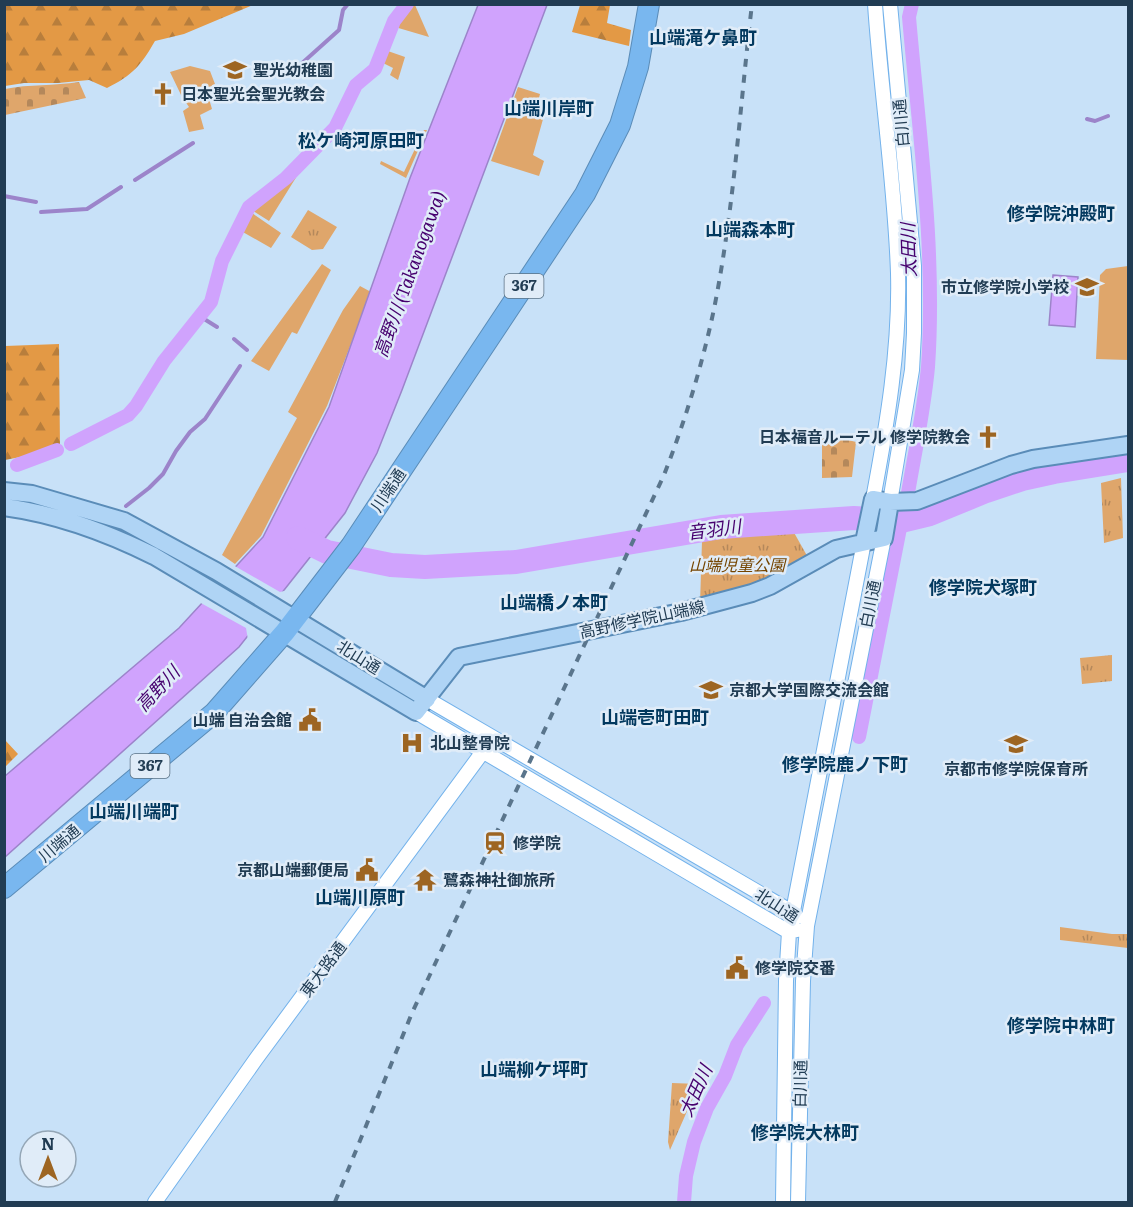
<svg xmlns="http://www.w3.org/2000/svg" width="1133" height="1207" viewBox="0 0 1133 1207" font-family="Literata,'Noto Sans JP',serif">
  <defs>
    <pattern id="forest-firs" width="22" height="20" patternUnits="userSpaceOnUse" patternTransform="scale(1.5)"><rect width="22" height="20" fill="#e39945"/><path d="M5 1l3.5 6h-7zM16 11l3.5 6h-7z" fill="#b87e3c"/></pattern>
    <pattern id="cemetery-stones" width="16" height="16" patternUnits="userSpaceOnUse" patternTransform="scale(1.5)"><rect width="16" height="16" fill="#dfa66b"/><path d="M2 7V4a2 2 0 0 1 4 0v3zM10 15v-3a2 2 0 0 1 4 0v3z" fill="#b4885b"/></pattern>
    <pattern id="park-tufts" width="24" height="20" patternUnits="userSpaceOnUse" patternTransform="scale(1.5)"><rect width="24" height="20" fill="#dfa66b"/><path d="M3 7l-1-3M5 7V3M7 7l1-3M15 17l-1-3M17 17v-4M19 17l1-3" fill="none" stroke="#b4885b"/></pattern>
  </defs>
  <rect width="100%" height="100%" fill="#c8e1f8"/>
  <path fill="#dfa66b" d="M411 5H415L429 37 395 27Z
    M385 50 405 57 398 80 390 75 393 68 381 62Z
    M190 66 210 71 215 84 206 89 212 109 200 115 204 129 189 132 183 111 189 107 182 97 170 72Z
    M518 87 540 94 536 109 545 112 533 155 544 161 539 176 491 161Z
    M424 130H427L406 178 380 164 381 161 404 172Z
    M305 163 269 221 250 209H251Z
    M249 211 281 233 271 248 241 231Z
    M322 264 331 270 297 334 292 332 269 371 251 361Z
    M1128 266V360L1096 359 1100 275 1106 269Z
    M360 286 371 292 327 406 261 536 235 564 222 555 297 418 288 412 343 310Z"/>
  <path fill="url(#forest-firs)" d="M5 4H253V5L184 34 155 41C141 65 133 75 107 88L89 80 58 83H24L5 86Z
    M580 5H610L607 23 631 30 629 46 572 32Z
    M59 344 60 449 5 460V346Z
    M5 740 18 754 5 767Z"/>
  <path fill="url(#cemetery-stones)" d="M79 82 86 98 5 115V89C29 84 54 86 79 82Z
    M829 435 856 442 852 477 822 478V439Z"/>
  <path fill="url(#park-tufts)" d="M308 210 337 227 323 249 312 250 291 237Z
    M1121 478 1123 538 1104 543 1101 483Z
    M792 529 810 561 753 591 700 604 702 541Z
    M1112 655V681L1082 684 1080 658Z
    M1060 927 1112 934H1128V948L1060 940Z
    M672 1083 699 1084 670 1150 668 1142Z"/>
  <path fill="#d0a3fd" stroke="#9c84ca" stroke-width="1.5" d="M478 5H547L402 390 377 453 345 513 239 647 5 857V776L179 628 263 537 329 407 410 178Z
    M1053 275 1078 277 1075 327 1049 325Z"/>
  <path fill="#c8e1f8" d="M233 565 280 592 288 590 248 640 246 628 199 602Z"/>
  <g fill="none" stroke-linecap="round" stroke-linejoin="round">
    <path stroke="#9c84ca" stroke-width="4" d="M300 65 339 30 343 10 348 4
      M1087 119 1095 121 1108 116
      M135 180 193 143
      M4 196 36 202
      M41 212 87 209 121 187
      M201 317 217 327
      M234 339 247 350
      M126 506 149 488 163 474 176 451 190 432 205 419 240 366"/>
    <path stroke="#d0a3fd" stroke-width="14" d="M71 444 128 415 136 406 164 361 211 302 222 261 249 207 286 178 335 128 356 85 375 69 394 21 407 4
      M17 465 57 450
      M908 493C915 452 924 410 928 367 936 251 919 133 909 17L912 4
      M859 737 903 513
      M684 1202 686 1176 694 1142 707 1108 725 1076 737 1045 764 1003"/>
    <path stroke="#d0a3fd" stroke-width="24" d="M298 538 327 552 391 565 425 567 516 562 721 527 854 518 901 521 930 514 986 491 1022 479 1054 472 1128 460"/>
    <g stroke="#73b2eb" stroke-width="16">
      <path id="minor" d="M873 499C887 425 900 348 898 273 895 183 881 94 875 4
        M890 502 912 370 914 333V266L890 4
        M427 699 792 912 797 917
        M416 712 789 932 797 930
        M155 1202 256 1059 493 738
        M783 1202 786 981 789 932 864 542
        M798 1202 803 981 807 926 884 538"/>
    </g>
    <g stroke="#5a8cb8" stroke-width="20">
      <path id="major" d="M4 491 32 494 124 521 216 571 427 699
        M4 507C56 514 108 533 154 556L416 712 459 657 681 612 752 593 770 586 836 549 884 538 890 502
        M864 542 873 499 890 502 917 501 1011 465 1033 459 1128 445"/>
    </g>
    <g stroke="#5a8cb8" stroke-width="22">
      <path id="highway" d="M4 888 214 713 285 632 351 546 585 194 620 125 638 67 649 4"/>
    </g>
    <use href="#minor" stroke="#fff" stroke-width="14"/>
    <use href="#major" stroke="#afd4f5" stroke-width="16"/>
    <use href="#highway" stroke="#79b7ef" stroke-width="20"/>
    <path stroke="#5a758c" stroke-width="4" stroke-dasharray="8 8" stroke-linecap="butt" d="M335 1202 412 1013 664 475C685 421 702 366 714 309 734 209 740 106 752 4"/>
  </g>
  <defs>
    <g id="school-bare" transform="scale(1.8)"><path d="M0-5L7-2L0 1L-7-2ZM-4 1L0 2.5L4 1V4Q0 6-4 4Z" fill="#9d6522" stroke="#e0ecf8" stroke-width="2.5" paint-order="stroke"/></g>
    <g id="church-bare" transform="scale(1.8)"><path d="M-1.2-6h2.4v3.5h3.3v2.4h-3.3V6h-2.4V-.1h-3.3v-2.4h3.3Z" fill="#9d6522" stroke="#e0ecf8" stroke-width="2.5" paint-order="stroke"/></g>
    <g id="university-bare" transform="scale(1.8)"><path d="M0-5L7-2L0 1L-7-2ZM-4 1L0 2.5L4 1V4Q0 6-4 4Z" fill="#9d6522" stroke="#e0ecf8" stroke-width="2.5" paint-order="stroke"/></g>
    <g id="civic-bare" transform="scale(1.8)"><path d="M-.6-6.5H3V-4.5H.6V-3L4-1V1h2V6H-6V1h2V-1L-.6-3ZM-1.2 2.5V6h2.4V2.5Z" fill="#9d6522" stroke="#e0ecf8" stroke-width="2.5" paint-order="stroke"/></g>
    <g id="hospital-bare" transform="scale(1.8)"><path d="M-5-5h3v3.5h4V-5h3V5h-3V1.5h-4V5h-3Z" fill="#9d6522" stroke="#e0ecf8" stroke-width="2.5" paint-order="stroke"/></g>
    <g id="station-bare" transform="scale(1.8)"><path d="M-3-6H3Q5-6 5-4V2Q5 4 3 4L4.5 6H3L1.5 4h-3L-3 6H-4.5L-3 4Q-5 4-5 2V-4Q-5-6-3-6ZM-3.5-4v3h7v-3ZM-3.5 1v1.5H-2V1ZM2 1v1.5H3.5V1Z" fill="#9d6522" stroke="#e0ecf8" stroke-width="2.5" paint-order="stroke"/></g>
    <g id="temple-bare" transform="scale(1.8)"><path d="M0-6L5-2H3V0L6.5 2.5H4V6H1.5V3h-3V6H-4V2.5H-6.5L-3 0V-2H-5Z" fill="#9d6522" stroke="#e0ecf8" stroke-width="2.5" paint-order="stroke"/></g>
  </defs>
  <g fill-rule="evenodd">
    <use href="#school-bare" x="235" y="70"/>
    <use href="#church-bare" x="163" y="94"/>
    <use href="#school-bare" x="1087" y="287"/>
    <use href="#church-bare" x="988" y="437"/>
    <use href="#university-bare" x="711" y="690"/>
    <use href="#civic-bare" x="310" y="720"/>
    <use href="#hospital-bare" x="412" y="743"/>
    <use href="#school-bare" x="1016" y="744"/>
    <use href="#station-bare" x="495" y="843"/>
    <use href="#civic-bare" x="367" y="870"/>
    <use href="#temple-bare" x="425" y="880"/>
    <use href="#civic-bare" x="737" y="968"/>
  </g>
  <g text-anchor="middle" stroke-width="5" stroke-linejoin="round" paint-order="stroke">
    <g fill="#e0ecf8" stroke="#5a7184" stroke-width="1.5">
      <rect x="504.5" y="274" width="39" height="24" rx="4.5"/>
      <rect x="130.5" y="754" width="39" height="24" rx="4.5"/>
    </g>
    <g font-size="15" font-weight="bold" fill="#213c53">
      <text x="524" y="291">367</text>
      <text x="150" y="771">367</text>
    </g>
    <g font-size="16" font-weight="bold" fill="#213c53" stroke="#e0ecf8" text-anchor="start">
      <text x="253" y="76">聖光幼稚園</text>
      <text x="181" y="100">日本聖光会聖光教会</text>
      <text x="1069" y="293" text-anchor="end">市立修学院小学校</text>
      <text x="970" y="443" text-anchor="end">日本福音ルーテル 修学院教会</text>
      <text x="729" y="696">京都大学国際交流会館</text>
      <text x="292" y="726" text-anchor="end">山端 自治会館</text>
      <text x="430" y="749">北山整骨院</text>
      <text x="1016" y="775" text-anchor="middle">京都市修学院保育所</text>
      <text x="513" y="849">修学院</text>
      <text x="349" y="876" text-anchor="end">京都山端郵便局</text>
      <text x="443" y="886">鷺森神社御旅所</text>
      <text x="755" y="974">修学院交番</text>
    </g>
    <g font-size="16" fill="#213c53" stroke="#e0ecf8">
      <text transform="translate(901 123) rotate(-95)" y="6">白川通</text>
      <text transform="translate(388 490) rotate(-56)" y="6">川端通</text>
      <text transform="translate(870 604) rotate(-79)" y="6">白川通</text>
      <text transform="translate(642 619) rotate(-12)" y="6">高野修学院山端線</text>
      <text transform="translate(359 657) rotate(32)" y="6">北山通</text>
      <text transform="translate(59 843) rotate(-40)" y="6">川端通</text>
      <text transform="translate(777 905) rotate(33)" y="6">北山通</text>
      <text transform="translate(323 969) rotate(-53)" y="6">東大路通</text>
      <text transform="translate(800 1084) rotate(-89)" y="6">白川通</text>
    </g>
    <g font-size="16" font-style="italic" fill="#754500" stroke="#e0ecf8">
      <text x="737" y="571">山端児童公園</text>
    </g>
    <g font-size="18" font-weight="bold" fill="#03395f" stroke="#e0ecf8">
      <text x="703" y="44">山端滝ケ鼻町</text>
      <text x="549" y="115">山端川岸町</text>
      <text x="361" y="147">松ケ崎河原田町</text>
      <text x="1061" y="220">修学院沖殿町</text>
      <text x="750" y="236">山端森本町</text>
      <text x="983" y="594">修学院犬塚町</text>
      <text x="554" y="609">山端橋ノ本町</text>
      <text x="655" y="724">山端壱町田町</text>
      <text x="845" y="771">修学院鹿ノ下町</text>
      <text x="134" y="818">山端川端町</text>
      <text x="360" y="904">山端川原町</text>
      <text x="1061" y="1032">修学院中林町</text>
      <text x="534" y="1076">山端柳ケ坪町</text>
      <text x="805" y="1139">修学院大林町</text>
    </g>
    <g font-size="18" font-style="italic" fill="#46006e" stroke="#e0ecf8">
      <text transform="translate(909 250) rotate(-92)" y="6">太田川</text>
      <text transform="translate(410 274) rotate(-70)" y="6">高野川 (Takanogawa)</text>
      <text transform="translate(714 530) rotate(-7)" y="6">音羽川</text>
      <text transform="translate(158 689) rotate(-47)" y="6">高野川</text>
      <text transform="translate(696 1091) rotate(-66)" y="6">太田川</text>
    </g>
  </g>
  <rect width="1133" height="1207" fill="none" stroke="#213c53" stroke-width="12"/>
  <g transform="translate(48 1159)"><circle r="28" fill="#e0ecf8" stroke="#94a6b6" stroke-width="1.5"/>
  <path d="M0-4.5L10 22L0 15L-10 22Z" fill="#9d6522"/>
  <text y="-9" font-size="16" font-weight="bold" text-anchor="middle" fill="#213c53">N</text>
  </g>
</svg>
